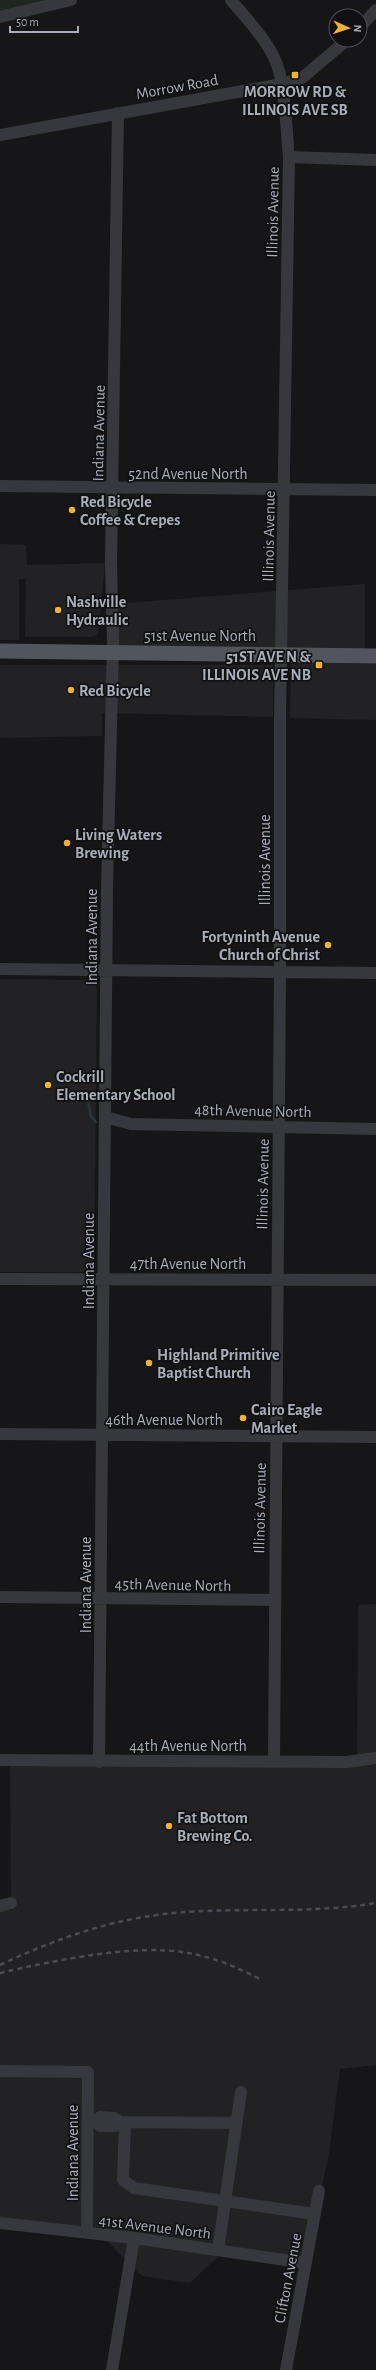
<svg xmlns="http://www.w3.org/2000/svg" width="376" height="2370" viewBox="0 0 376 2370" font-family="'Alegreya Sans',sans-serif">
  <rect width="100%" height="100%" fill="#161618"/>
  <path fill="#222225" d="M0 544 26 545 27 565 105 563 98 635 91 637H25L26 579H19V640H0Z
    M365 584V655L112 652 113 604Z
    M291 662 376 664V720L290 718Z
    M0 665H273V717L102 713V736L0 738Z
    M0 979 85 980 95 983 97 991 94 1263 90 1269 84 1272H0Z
    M376 1604V2065L340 2069 329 2153 307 2259 224 2251 190 2283 142 2276 101 2235 0 2223V1904L11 1903 10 1761 357 1760 358 1605Z"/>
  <path fill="#1e261f" d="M0 0H71L0 17Z"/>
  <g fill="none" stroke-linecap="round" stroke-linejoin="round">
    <path stroke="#2c353c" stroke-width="2.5" d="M87 1097 91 1116 96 1122"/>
    <path stroke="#37383d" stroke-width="12" d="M231 0C248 21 272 44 279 71 286 98 286 129 289 157L280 717V970L274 1760
      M0 17 71 0
      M360 27 376 10
      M0 135 282 84 302 78 347 40
      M289 157 376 160
      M0 486 376 490
      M0 969 376 973
      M105 1117 131 1124 376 1129
      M0 1279 376 1280
      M0 1434 376 1437
      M0 1597 274 1600
      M0 1760 347 1762 376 1758
      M99 1762 107 889 113 643 111 563 118 113
      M0 1906 11 1903
      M0 2071 88 2072 87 2233
      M88 2121H96L100 2117 114 2118 120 2122 236 2123
      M96 2121 100 2126H115L120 2122
      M125 2122 123 2180 134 2188 315 2214
      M0 2223 134 2238 306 2263
      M218 2250 241 2092
      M112 2370 134 2238
      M286 2370 319 2191"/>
    <path stroke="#53555c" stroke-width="15" d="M0 651 376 656"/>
    <path stroke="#4a4c52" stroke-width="2.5" stroke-dasharray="5 4" stroke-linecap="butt" d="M0 1965C53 1940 106 1921 164 1914 235 1906 306 1915 376 1903
      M0 1973C52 1961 136 1943 188 1953 214 1957 238 1968 262 1980"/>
  </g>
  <g fill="#f2b134" stroke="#111113" stroke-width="1.5">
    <rect x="291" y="71" width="8" height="8" rx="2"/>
    <circle cx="72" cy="510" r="4"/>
    <circle cx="58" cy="610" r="4"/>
    <rect x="315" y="661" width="8" height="8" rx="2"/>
    <circle cx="71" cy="690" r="4"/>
    <circle cx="67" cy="843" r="4"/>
    <circle cx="328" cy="945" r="4"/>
    <circle cx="48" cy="1085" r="4"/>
    <circle cx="149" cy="1363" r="4"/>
    <circle cx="243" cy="1418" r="4"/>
    <circle cx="169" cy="1826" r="4"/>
  </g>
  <g text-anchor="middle" stroke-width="3.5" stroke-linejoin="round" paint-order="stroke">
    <g font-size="16" fill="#a8adb8" stroke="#111113">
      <text transform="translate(177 86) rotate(-10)" y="6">Morrow Road</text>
      <text transform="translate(272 212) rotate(-89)" y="6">Illinois Avenue</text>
      <text transform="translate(98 433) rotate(-89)" y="6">Indiana Avenue</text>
      <text x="188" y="479">52nd Avenue North</text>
      <text transform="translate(268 536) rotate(-89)" y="6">Illinois Avenue</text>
      <text x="200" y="641">51st Avenue North</text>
      <text transform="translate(264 860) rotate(-90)" y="6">Illinois Avenue</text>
      <text transform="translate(91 937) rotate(-90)" y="6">Indiana Avenue</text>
      <text transform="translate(253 1110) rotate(1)" y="6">48th Avenue North</text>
      <text transform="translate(262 1184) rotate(-89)" y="6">Illinois Avenue</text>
      <text transform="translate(88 1261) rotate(-90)" y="6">Indiana Avenue</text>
      <text x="188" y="1269">47th Avenue North</text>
      <text x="164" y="1425">46th Avenue North</text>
      <text transform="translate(259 1508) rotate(-89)" y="6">Illinois Avenue</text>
      <text transform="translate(173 1584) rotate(1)" y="6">45th Avenue North</text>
      <text transform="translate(85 1585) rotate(-90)" y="6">Indiana Avenue</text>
      <text x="188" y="1751">44th Avenue North</text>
      <text transform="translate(72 2153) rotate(-90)" y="6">Indiana Avenue</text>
      <text transform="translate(155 2226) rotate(7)" y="6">41st Avenue North</text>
      <text transform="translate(287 2278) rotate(-79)" y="6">Clifton Avenue</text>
    </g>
    <g font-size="16" font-weight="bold" fill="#a8adb8" stroke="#111113" text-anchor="start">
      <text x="295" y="97" text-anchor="middle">MORROW RD &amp;<tspan x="295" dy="18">ILLINOIS AVE SB</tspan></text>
      <text x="80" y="507">Red Bicycle<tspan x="80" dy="18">Coffee &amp; Crepes</tspan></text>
      <text x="66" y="607">Nashville<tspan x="66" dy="18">Hydraulic</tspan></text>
      <text x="311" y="662" text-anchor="end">51ST AVE N &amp;<tspan x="311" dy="18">ILLINOIS AVE NB</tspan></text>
      <text x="79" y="696">Red Bicycle</text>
      <text x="75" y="840">Living Waters<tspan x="75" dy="18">Brewing</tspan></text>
      <text x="320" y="942" text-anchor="end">Fortyninth Avenue<tspan x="320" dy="18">Church of Christ</tspan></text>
      <text x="56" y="1082">Cockrill<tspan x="56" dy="18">Elementary School</tspan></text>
      <text x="157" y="1360">Highland Primitive<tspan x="157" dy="18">Baptist Church</tspan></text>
      <text x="251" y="1415">Cairo Eagle<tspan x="251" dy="18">Market</tspan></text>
      <text x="177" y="1823">Fat Bottom<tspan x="177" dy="18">Brewing Co.</tspan></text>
    </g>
  </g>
  <g transform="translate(348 28) rotate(93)"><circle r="19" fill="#111113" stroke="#4d4f55"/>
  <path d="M0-3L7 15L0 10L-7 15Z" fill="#f2b134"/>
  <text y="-6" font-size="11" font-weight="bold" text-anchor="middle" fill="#a8adb8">N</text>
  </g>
  <path d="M10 26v6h68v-6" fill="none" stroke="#a8adb8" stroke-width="2"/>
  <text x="16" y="26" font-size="12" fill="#a8adb8" stroke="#111113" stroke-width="3" paint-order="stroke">50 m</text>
</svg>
